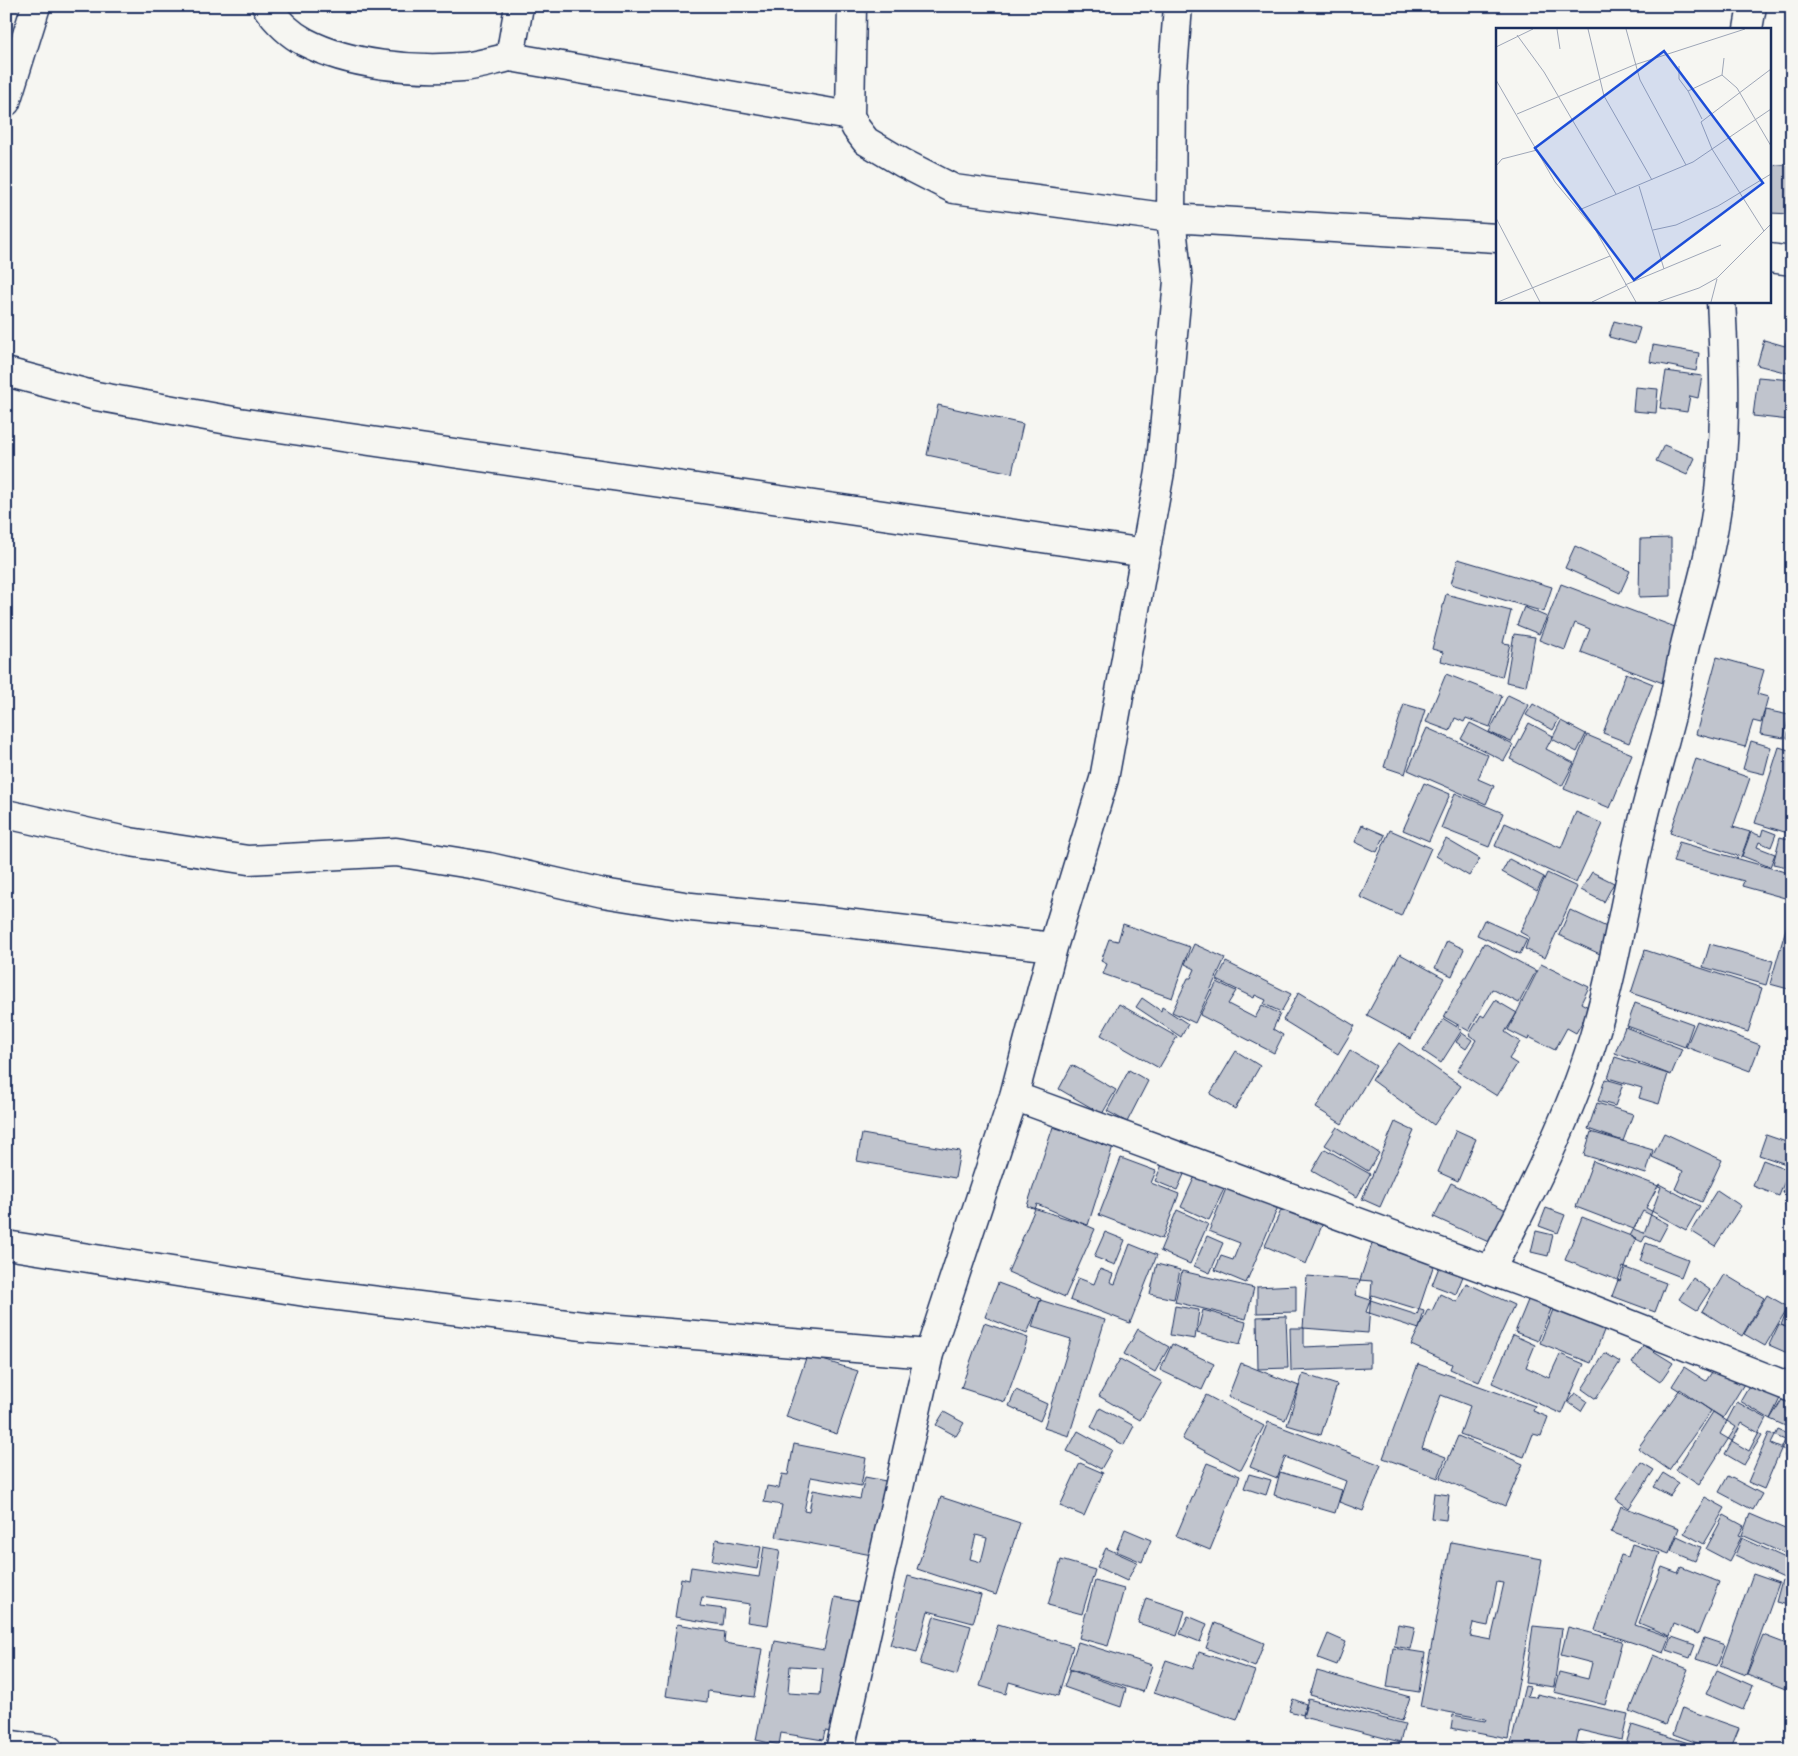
<svg xmlns="http://www.w3.org/2000/svg" width="1798" height="1756" viewBox="0 0 1798 1756" font-family="Mali,sans-serif">
  <rect width="100%" height="100%" fill="#f6f6f2"/>
  <filter id="ink" filterUnits="userSpaceOnUse"><feTurbulence type="fractalNoise" baseFrequency=".02" numOctaves="2"/><feDisplacementMap in="SourceGraphic" scale="10" xChannelSelector="R" yChannelSelector="G"/><feConvolveMatrix kernelMatrix="1 2 1 2 8 2 1 2 1" color-interpolation-filters="sRGB"/></filter>
  <g filter="url(#ink)">
    <path fill="#c0c4cd" stroke="#1b2f5e" fill-rule="evenodd" d="M1769 164 1792 166V214L1769 213Z
      M1614 321 1640 328 1635 344 1609 337Z
      M1792 322V374L1757 365 1764 340 1785 346Z
      M1653 345 1699 353 1696 371 1650 362Z
      M1666 371 1702 376 1698 398 1690 396 1687 412 1660 408Z
      M1758 377 1792 380V400L1789 420 1753 416Z
      M1635 387 1658 389 1656 413 1633 411Z
      M938 405 1023 424 1012 473 927 455Z
      M1664 445 1695 458 1687 475 1656 461Z
      M1671 538V596L1639 597 1640 539Z
      M1575 546 1630 571 1620 593 1565 568Z
      M1458 559 1552 587 1544 612 1451 584Z
      M1561 584 1683 630 1663 683 1581 652 1590 629 1575 623 1565 650 1539 640Z
      M1446 594 1511 611 1503 643 1510 644 1502 677 1441 661 1443 652 1432 649Z
      M1524 607 1547 617 1539 634 1517 625Z
      M1514 634 1535 637 1526 686 1506 682Z
      M1717 657 1764 670 1757 694 1768 697 1761 723 1753 721 1745 747 1696 734Z
      M1626 673 1653 684 1629 743 1603 733Z
      M1446 674 1502 696 1490 727 1466 718 1464 722 1455 718 1450 731 1426 722Z
      M1508 695 1529 705 1511 742 1489 732Z
      M1404 704 1425 710 1405 774 1384 767Z
      M1533 704 1559 719 1553 730 1526 715Z
      M1792 709V739L1787 738Z
      M1765 710 1789 715 1784 738 1760 734Z
      M1561 721 1586 734 1577 752 1552 739Z
      M1470 723 1513 745 1504 761 1461 739Z
      M1529 723 1553 736 1546 749 1574 763 1562 786 1510 759Z
      M1427 728 1488 755 1478 779 1494 786 1486 804 1408 770Z
      M1587 735 1632 754 1610 808 1564 789Z
      M1751 741 1771 747 1764 774 1743 769Z
      M1779 747 1792 751 1791 834 1755 823Z
      M1696 759 1750 778 1733 827 1750 832 1741 857 1670 833Z
      M1424 783 1450 794 1429 841 1403 830Z
      M1455 793 1503 813 1489 847 1441 828Z
      M1576 812 1603 824 1576 883 1495 846 1505 823 1561 848Z
      M1362 825 1385 835 1377 852 1355 842Z
      M1763 829 1776 834 1771 847 1759 842 1757 847 1775 854 1770 867 1742 856 1751 832 1761 836Z
      M1390 830 1431 848 1401 916 1360 897Z
      M1780 837 1792 840V868L1773 864Z
      M1446 839 1480 859 1469 876 1436 856Z
      M1679 842 1792 874V900L1742 886 1744 881 1673 862Z
      M1509 859 1544 877 1537 891 1502 872Z
      M1592 872 1614 883 1604 902 1581 890Z
      M1547 873 1577 887 1545 958 1525 949 1529 937 1520 932Z
      M1792 908V990L1770 984Z
      M1570 910 1613 930 1602 955 1559 935Z
      M1484 920 1527 939 1520 954 1477 935Z
      M1123 924 1190 947 1172 998 1103 974 1107 964 1101 961 1109 939 1118 941Z
      M1447 941 1464 949 1452 976 1435 968Z
      M1484 943 1536 971 1519 1003 1492 989 1469 1031 1444 1017Z
      M1194 944 1225 958 1195 1023 1172 1012 1188 978H1191L1195 969 1185 964Z
      M1710 944 1773 961 1766 985 1703 967Z
      M1645 950 1762 988 1748 1032 1631 993Z
      M1400 954 1444 978 1411 1039 1367 1015Z
      M1226 962 1291 994 1281 1012 1264 1004 1266 1000 1255 995 1254 998 1217 980Z
      M1541 964 1589 987 1581 1003 1590 1008 1576 1033 1567 1028 1555 1050 1529 1037 1528 1040 1508 1030Z
      M1217 982 1236 991 1228 1004 1255 1018 1262 1005 1280 1014 1273 1029 1283 1035 1274 1053 1200 1015Z
      M1299 992 1355 1026 1338 1054 1283 1020Z
      M1142 998 1161 1011 1162 1007 1188 1024 1181 1037 1136 1007Z
      M1495 1000 1517 1013 1505 1032 1520 1042 1509 1059 1517 1064 1497 1096 1457 1071 1476 1040 1469 1035 1481 1015 1484 1017Z
      M1635 1003 1693 1024 1685 1047 1627 1026Z
      M1119 1004 1177 1037 1159 1068 1101 1035Z
      M1444 1019 1462 1030 1441 1063 1423 1051Z
      M1697 1021 1760 1045 1750 1071 1686 1047Z
      M1625 1027 1682 1049 1671 1075 1615 1053Z
      M1462 1033 1472 1040 1466 1049 1456 1042Z
      M1399 1043 1461 1086 1434 1125 1372 1080Z
      M1350 1050 1376 1066 1342 1124 1316 1108Z
      M1236 1051 1260 1066 1235 1109 1210 1094Z
      M1615 1057 1668 1074 1659 1104 1639 1098 1642 1088 1608 1078Z
      M1072 1065 1116 1090 1102 1114 1059 1089Z
      M1129 1070 1148 1081 1127 1122 1107 1111Z
      M1605 1079 1623 1084 1615 1106 1598 1101Z
      M1597 1103 1633 1114 1623 1141 1588 1129Z
      M1395 1122 1414 1131 1380 1207 1362 1199Z
      M1053 1127 1113 1146 1088 1225 1027 1206Z
      M1337 1127 1379 1153 1368 1171 1325 1145Z
      M1456 1130 1476 1139 1458 1181 1438 1172Z
      M1591 1132 1653 1150 1646 1174 1584 1155Z
      M1664 1133 1722 1160 1702 1202 1675 1189 1683 1171 1652 1157Z
      M862 1134 960 1151 955 1178 857 1161Z
      M1766 1135 1792 1144V1166L1759 1155Z
      M1325 1149 1370 1174 1357 1197 1312 1171Z
      M1121 1158 1156 1171 1151 1183 1179 1194 1162 1239 1099 1215Z
      M1164 1160 1186 1170 1177 1190 1155 1181Z
      M1763 1160 1789 1170 1779 1196 1753 1186Z
      M1593 1161 1661 1187 1644 1233 1576 1207Z
      M1789 1171 1792 1172V1196L1783 1193Z
      M1196 1174 1225 1187 1209 1220 1181 1207Z
      M1451 1183 1510 1212 1495 1245 1434 1217Z
      M1659 1184 1700 1206 1686 1230 1646 1208Z
      M1227 1186 1278 1207 1246 1283 1215 1270 1221 1256 1233 1260 1240 1243 1209 1231Z
      M1717 1190 1741 1206 1715 1246 1691 1231Z
      M1037 1204 1095 1229 1065 1297 1008 1272Z
      M1283 1206 1323 1223 1306 1264 1265 1246Z
      M1546 1208 1565 1215 1558 1233 1539 1226Z
      M1177 1210 1208 1224 1190 1264 1160 1251Z
      M1643 1211 1668 1224 1659 1241 1646 1235 1642 1242 1630 1236Z
      M1582 1217 1636 1238 1620 1281 1565 1260Z
      M1536 1231 1553 1235 1548 1256 1531 1252Z
      M1105 1232 1125 1240 1115 1265 1094 1257Z
      M1207 1236 1223 1243 1210 1273 1194 1266Z
      M1646 1243 1688 1259 1681 1277 1640 1261Z
      M1130 1244 1157 1255 1130 1323 1070 1300 1078 1278 1094 1284 1100 1269 1113 1274 1110 1282 1115 1284Z
      M1372 1244 1434 1264 1417 1315 1355 1295Z
      M1441 1262 1465 1271 1456 1294 1432 1285Z
      M1157 1264 1180 1270 1174 1299 1150 1294Z
      M1623 1267 1666 1283 1655 1312 1612 1296Z
      M1182 1271 1254 1288 1246 1319 1175 1302Z
      M1724 1274 1764 1298 1742 1336 1702 1311Z
      M1307 1276 1372 1281 1368 1333 1303 1328Z
      M1693 1278 1710 1290 1697 1310 1679 1299Z
      M998 1283 1041 1299 1027 1334 985 1317Z
      M1466 1283 1514 1305 1479 1382 1450 1369 1452 1364 1411 1345 1428 1309 1432 1311 1440 1294 1457 1302Z
      M1296 1285V1312L1257 1313V1287Z
      M1531 1293 1554 1302 1538 1341 1515 1332Z
      M1372 1295 1424 1311 1419 1329 1366 1312Z
      M1767 1295 1788 1307 1765 1346 1744 1334Z
      M1040 1300 1105 1320 1069 1436 1044 1428 1071 1339 1032 1327Z
      M1556 1302 1607 1323 1591 1363 1540 1343Z
      M1175 1306 1199 1310 1195 1339 1170 1335Z
      M1788 1307 1792 1309V1329L1781 1325Z
      M1203 1310 1246 1322 1240 1344 1197 1333Z
      M1286 1316 1288 1368 1258 1369 1257 1317Z
      M984 1323 1028 1338 1005 1402 961 1388Z
      M1779 1324 1792 1330V1355L1769 1345Z
      M1290 1328H1304V1347L1370 1344V1368L1291 1371Z
      M1138 1329 1169 1347 1155 1372 1124 1354Z
      M1513 1335 1535 1345 1526 1367 1549 1378 1560 1354 1584 1364 1562 1414 1492 1383Z
      M1172 1344 1214 1364 1202 1390 1160 1370Z
      M1644 1345 1673 1363 1660 1382 1632 1363Z
      M1605 1353 1620 1362 1596 1399 1582 1389Z
      M807 1355 858 1371 837 1434 786 1417Z
      M1120 1359 1162 1382 1140 1420 1099 1396Z
      M1241 1363 1299 1386 1285 1420 1228 1397Z
      M1418 1364 1535 1406 1533 1411 1548 1417 1541 1436 1533 1434 1524 1457 1460 1434 1470 1406 1441 1395 1422 1448 1446 1457 1438 1478 1383 1458Z
      M1716 1366 1744 1384 1723 1418 1672 1386 1684 1367 1706 1381Z
      M1303 1374 1337 1385 1321 1435 1287 1425Z
      M1754 1377 1785 1395 1770 1419 1740 1401Z
      M1785 1388 1792 1391V1429L1770 1419Z
      M1680 1389 1711 1411 1669 1470 1638 1448Z
      M1016 1390 1047 1404 1040 1421 1009 1406Z
      M1575 1393 1587 1401 1581 1411 1568 1402Z
      M1206 1395 1264 1426 1241 1470 1182 1439Z
      M1737 1402 1766 1418 1749 1451 1720 1434Z
      M1100 1408 1134 1426 1124 1445 1091 1427Z
      M944 1412 964 1423 956 1436 936 1425Z
      M1713 1412 1736 1427 1699 1485 1676 1470Z
      M1268 1422 1381 1465 1363 1511 1339 1502 1346 1481 1285 1457 1277 1478 1250 1467Z
      M1742 1423 1762 1435 1744 1465 1725 1454Z
      M1778 1430 1792 1436V1460L1784 1456 1787 1451 1771 1444Z
      M1078 1431 1112 1450 1101 1469 1067 1451Z
      M1769 1433 1785 1440 1764 1489 1748 1482Z
      M1458 1436 1523 1464 1505 1506 1440 1478Z
      M794 1444 866 1458 861 1486 811 1477 804 1511 809 1512 813 1490 860 1499 865 1477 891 1482 877 1556 776 1537 782 1505 764 1502 767 1486 779 1488 782 1474 788 1475Z
      M1641 1462 1654 1470 1629 1508 1616 1499Z
      M1080 1463 1103 1473 1084 1516 1060 1506Z
      M1207 1463 1240 1476 1210 1550 1176 1536Z
      M1280 1472 1342 1490 1335 1513 1274 1495Z
      M1663 1473 1679 1483 1670 1496 1654 1487Z
      M1249 1474 1271 1480 1266 1495 1244 1488Z
      M1728 1476 1762 1494 1753 1510 1719 1492Z
      M1434 1493 1449 1495 1446 1520 1431 1518Z
      M941 1497 1020 1523 996 1595 917 1569ZM976 1535 987 1538 981 1562 970 1559Z
      M1705 1497 1725 1508 1704 1544 1684 1533Z
      M1621 1506 1679 1528 1669 1554 1611 1532Z
      M1750 1514 1792 1532V1557L1742 1535Z
      M1724 1515 1744 1526 1739 1535 1742 1536 1729 1561 1706 1549Z
      M1125 1529 1151 1540 1142 1562 1116 1551Z
      M1677 1536 1701 1547 1695 1561 1671 1551Z
      M1742 1538 1792 1561V1566L1786 1579 1735 1555Z
      M716 1539 761 1547 757 1569 712 1561Z
      M1451 1542 1542 1559 1508 1739 1451 1728 1453 1715 1485 1721 1486 1719 1420 1707ZM1497 1582 1504 1583 1491 1640 1470 1636 1473 1623 1488 1626Z
      M1632 1544 1660 1553 1635 1625 1670 1637 1664 1653 1595 1630 1621 1555 1628 1557Z
      M764 1547 780 1550 768 1625 747 1622 750 1604 702 1597 700 1606 725 1609 723 1625 675 1617 681 1578 689 1580 691 1567 759 1577Z
      M1106 1548 1137 1562 1127 1581 1097 1567Z
      M1061 1560 1095 1570 1082 1614 1048 1605Z
      M1662 1567 1678 1573 1681 1567 1719 1582 1698 1634 1674 1624 1670 1636 1639 1623Z
      M1753 1574 1779 1583 1746 1675 1720 1665Z
      M908 1576 981 1595 973 1623 928 1611 917 1652 890 1645Z
      M1782 1580 1792 1583V1606L1776 1602Z
      M1095 1581 1124 1589 1108 1646 1079 1638Z
      M835 1597 864 1603 838 1733 825 1731 823 1740 781 1733 779 1745 756 1740 775 1641 824 1650Z
      M1146 1598 1185 1611 1177 1636 1138 1623Z
      M934 1616 971 1626 957 1675 920 1664Z
      M1188 1616 1207 1624 1200 1642 1180 1634Z
      M1215 1623 1264 1643 1255 1667 1206 1648Z
      M677 1624 725 1632 724 1643 762 1649 754 1697 708 1691 707 1702 666 1696Z
      M998 1624 1073 1646 1058 1696 1009 1682 1006 1694 980 1686Z
      M1398 1624 1415 1627 1410 1649 1394 1646Z
      M1533 1626 1562 1629 1554 1687 1525 1683Z
      M1568 1627 1622 1641 1605 1705 1554 1692 1559 1672 1588 1679 1592 1663 1561 1655Z
      M1328 1634 1346 1642 1337 1665 1318 1658Z
      M1763 1635 1792 1646V1680L1788 1690 1747 1674Z
      M1672 1637 1695 1645 1690 1658 1667 1650Z
      M1704 1638 1725 1645 1717 1666 1696 1659Z
      M1078 1642 1152 1665 1143 1692 1069 1669Z
      M1393 1648 1425 1653 1419 1692 1387 1687Z
      M1199 1652 1255 1671 1237 1720 1154 1692 1166 1660 1193 1669Z
      M1653 1655 1688 1669 1665 1725 1630 1711Z
      M790 1666 823 1668 820 1695 788 1693Z
      M1070 1670 1126 1689 1121 1707 1064 1687Z
      M1717 1670 1753 1686 1743 1710 1706 1694Z
      M1317 1671 1410 1697 1402 1721 1310 1695Z
      M1525 1686 1530 1687 1527 1696 1536 1697 1537 1694 1628 1714 1622 1740 1579 1730 1576 1743 1607 1750H1520L1510 1748Z
      M1293 1699 1306 1704 1303 1715 1289 1711Z
      M1308 1699 1405 1724 1400 1742 1303 1717Z
      M1682 1708 1739 1728 1730 1750H1716L1673 1734Z
      M1632 1725 1698 1746 1696 1750H1624Z"/>
    <g fill="none" stroke-linecap="round" stroke-linejoin="round">
      <g stroke="#1b2f5e" stroke-width="31">
        <path id="minor" d="M266 6C276 20 290 34 305 42 349 65 413 71 462 67 478 66 495 60 510 57
          M519 6 510 57 850 116
          M852 6 850 116 856 128 866 141 903 163 954 189 1171 218 1497 238
          M1748 29 1752 6
          M6 102 36 6
          M1769 258 1792 261
          M6 372 96 396 239 422 1146 553
          M6 814 130 842 248 860 396 852 489 867 603 893 691 907 803 918 1053 947
          M1014 1096 1543 1290 1792 1388
          M6 1245 305 1292 583 1326 929 1354
          M1490 1271C1529 1196 1568 1121 1593 1040 1616 965 1627 885 1646 809 1654 778 1663 747 1671 716 1676 691 1680 666 1686 641 1697 599 1710 557 1716 513 1727 444 1725 371 1721 301
          M6 1744 49 1750
          M840 1750 929 1354 1014 1096 1053 947 1104 779 1160 472 1171 356 1178 281 1171 218 1172 83 1178 6"/>
      </g>
      <use href="#minor" stroke="#f6f6f2" stroke-width="28"/>
    </g>
  </g>
  <g transform="translate(1496 28)">
    <rect width="275" height="275" fill="#f6f6f2"/>
    <path fill="none" stroke="#9ea6b7" stroke-width="1" d="M61 1 64 21M92 1 108 68 156 152M130 1 144 52 190 137M21 7 48 44 120 166M0 19 37 1M183 38V51L192 63M226 47 228 30M0 52 59 154 100 203 140 274M21 86 138 37 249 1M206 91 192 63 226 47 241 60 275 118M0 138 6 131 41 122M143 158 168 241M83 182 197 134 275 81M0 190 44 274M157 202 180 197 222 178 275 146M268 203 216 121 205 94 275 41M129 257 225 217M2 274 114 228M96 274 130 258M162 274 203 260 221 250 275 196M215 274 221 251"/>
    <path fill="#1d4ed8" fill-opacity="0.15" stroke="#1d4ed8" stroke-width="2.5" d="M168 23 267 155 138 252 39 120Z"/>
    <rect width="275" height="275" fill="none" stroke="#1b2f5e" stroke-width="2.5"/>
  </g>
  <rect width="1798" height="1756" fill="none" stroke="#f6f6f2" stroke-width="25"/>
  <rect x="12" y="12" width="1773" height="1731" fill="none" stroke="#1b2f5e" stroke-width="2" filter="url(#ink)"/>
</svg>
